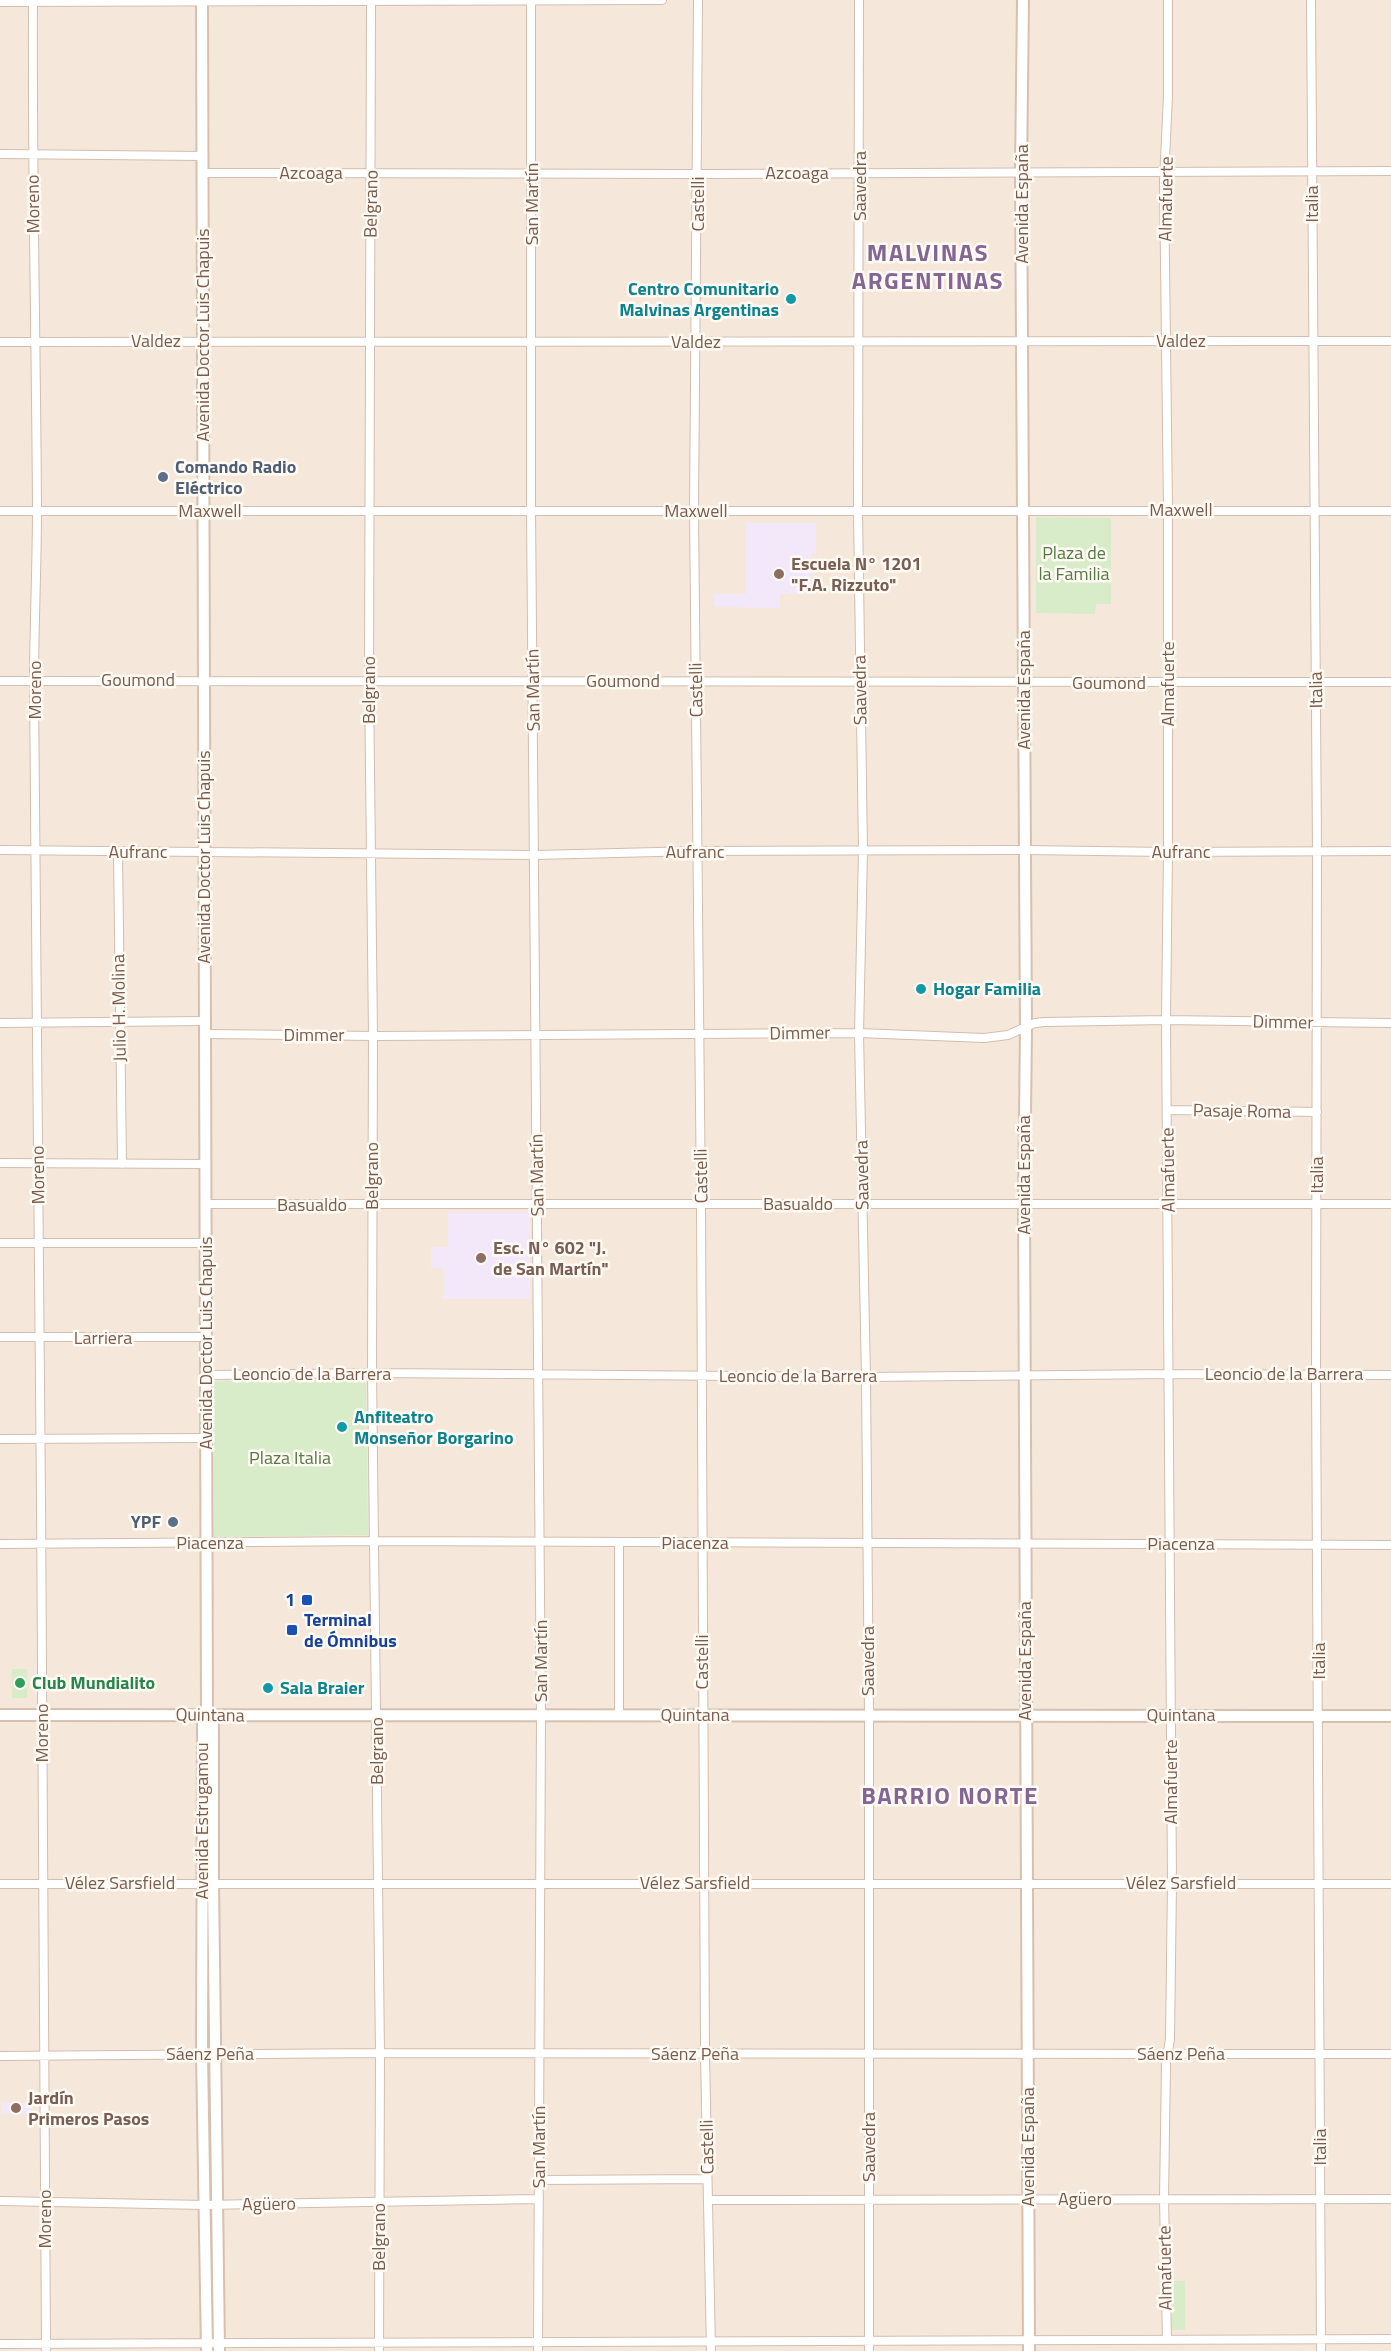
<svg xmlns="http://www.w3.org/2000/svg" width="1391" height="2351" viewBox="0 0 1391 2351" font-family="'Titillium Web',sans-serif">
  <rect width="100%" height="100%" fill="#fdf6ec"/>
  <path fill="#f5e8da" d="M0 0H1391V2351H0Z"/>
  <path fill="#f3e8fa" d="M746 523H816V553H811V594H780V608L714 607V594H746Z
    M448 1212H530V1299H443V1269L431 1268V1247H448Z
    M1 2102 31 2103V2114H1Z"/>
  <path fill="#d8ecc9" d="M1036 517 1111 518V604H1096L1095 614 1036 613Z
    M366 1380 368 1535 214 1537V1381Z
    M12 1669H27V1698H12Z
    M1173 2281H1185V2330H1172Z"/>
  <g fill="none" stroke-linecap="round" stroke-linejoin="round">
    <g stroke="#d1beb0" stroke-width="10">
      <path id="minor" d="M33 0C32 169 36 339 37 508 37 567 34 626 34 685 39 1240 44 1796 46 2351
        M371 0 369 680 373 1036 372 1373 380 2053 379 2351
        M531 0V510L541 1715 538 2351
        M698 0 694 511 701 1204 705 2054 711 2351
        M859 0 858 512 863 851 859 1033 866 1377 869 1716V2351
        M1311 0 1317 851 1316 1375 1321 2351
        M0 2 662 0
        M0 154 203 156
        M203 173 698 174 1391 171
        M0 342 1391 341
        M0 511H1391
        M0 681 1391 682
        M0 850 536 855 698 851 1025 850 1168 852 1391 851
        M118 853 122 1164
        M0 1023 205 1021
        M205 1034 373 1036 859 1033 984 1038 1008 1035 1035 1023 1044 1022 1166 1020 1391 1023
        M1167 1110 1317 1112
        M0 1163 205 1164
        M206 1204H1391
        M0 1243H206
        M0 1337H206
        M206 1375 372 1373 866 1377 1169 1374 1391 1375
        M0 1439 206 1438
        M619 1543V1715
        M0 1544 374 1541 1391 1545
        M0 1884H1391
        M0 2056 380 2053 1391 2054
        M539 2180 707 2179
        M708 2200 1391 2199
        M0 2201 205 2205 539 2199
        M1167 2340 1164 2199 1166 2063 1170 2039 1172 1883 1166 1020 1168 852V509L1164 180 1168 96V0
        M0 2344 1391 2339"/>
    </g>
    <g stroke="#d6c0b0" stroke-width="14">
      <path id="secondary" d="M202 0 207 1715 203 1723 202 2055 207 2351
        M1023 0 1021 172 1026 1028 1024 1203 1029 2351
        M0 1715 1391 1716
        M207 1715 213 1723V1882L219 2351"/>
    </g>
    <use href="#minor" stroke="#fff" stroke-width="8"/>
    <use href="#secondary" stroke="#fff" stroke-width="10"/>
  </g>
  <g fill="#0f9aa8" stroke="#fffaf3" stroke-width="2">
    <circle cx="791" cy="299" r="6"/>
    <circle cx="921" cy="989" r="6"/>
    <circle cx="342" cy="1427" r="6"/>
    <circle cx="268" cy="1688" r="6"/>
  </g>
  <g fill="#5c6f8a" stroke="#fffaf3" stroke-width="2">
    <circle cx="163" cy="477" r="6"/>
    <circle cx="173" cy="1522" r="6"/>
  </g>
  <g fill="#8d6e63" stroke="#fffaf3" stroke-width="2">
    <circle cx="779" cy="574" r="6"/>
    <circle cx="481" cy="1258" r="6"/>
    <circle cx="16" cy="2108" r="6"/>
  </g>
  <g fill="#1a4fb4" stroke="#fffaf3" stroke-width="2">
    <rect x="301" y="1594" width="12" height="12" rx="3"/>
    <rect x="286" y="1624" width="12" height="12" rx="3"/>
  </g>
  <circle fill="#2e9e5b" stroke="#fffaf3" stroke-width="2" cx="20" cy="1683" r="6"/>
  <g text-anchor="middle" stroke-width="5" stroke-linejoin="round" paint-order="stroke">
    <g font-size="18" fill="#7a5c4d" stroke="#fffaf3">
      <text x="311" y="179">Azcoaga</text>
      <text x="797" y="179">Azcoaga</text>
      <text transform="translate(860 186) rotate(-90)" y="6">Saavedra</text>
      <text transform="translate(1166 199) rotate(-89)" y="6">Almafuerte</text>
      <text transform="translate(33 204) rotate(-91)" y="6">Moreno</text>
      <text transform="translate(371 204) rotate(-89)" y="6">Belgrano</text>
      <text transform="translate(532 204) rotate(-90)" y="6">San Martín</text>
      <text transform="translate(698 204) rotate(-90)" y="6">Castelli</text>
      <text transform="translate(1022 204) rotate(-90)" y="6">Avenida España</text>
      <text transform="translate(1312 204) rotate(-90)" y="6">Italia</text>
      <text transform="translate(203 335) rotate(-90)" y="6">Avenida Doctor Luis Chapuis</text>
      <text x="156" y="347">Valdez</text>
      <text x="1181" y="347">Valdez</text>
      <text x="696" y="348">Valdez</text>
      <text x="1181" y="516">Maxwell</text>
      <text x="210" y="517">Maxwell</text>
      <text x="696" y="517">Maxwell</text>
      <text x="138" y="686">Goumond</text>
      <text x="623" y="687">Goumond</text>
      <text x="1109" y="689">Goumond</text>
      <text transform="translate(1168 684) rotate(-90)" y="6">Almafuerte</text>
      <text transform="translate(35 690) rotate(-90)" y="6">Moreno</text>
      <text transform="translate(369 690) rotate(-90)" y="6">Belgrano</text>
      <text transform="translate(533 690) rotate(-91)" y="6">San Martín</text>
      <text transform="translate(696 690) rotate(-91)" y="6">Castelli</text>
      <text transform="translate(860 690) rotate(-91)" y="6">Saavedra</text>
      <text transform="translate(1024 690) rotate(-90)" y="6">Avenida España</text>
      <text transform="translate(1316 690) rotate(-91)" y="6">Italia</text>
      <text x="138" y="858">Aufranc</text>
      <text x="695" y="858">Aufranc</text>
      <text x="1181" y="858">Aufranc</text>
      <text transform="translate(204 857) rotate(-90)" y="6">Avenida Doctor Luis Chapuis</text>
      <text transform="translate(119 1008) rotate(-91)" y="6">Julio H. Molina</text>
      <text transform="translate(1283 1022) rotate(1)" y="6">Dimmer</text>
      <text transform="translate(800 1033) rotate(-1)" y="6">Dimmer</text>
      <text x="314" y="1041">Dimmer</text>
      <text transform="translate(1242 1111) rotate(1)" y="6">Pasaje Roma</text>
      <text transform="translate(1168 1170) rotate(-91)" y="6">Almafuerte</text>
      <text transform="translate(38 1175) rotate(-91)" y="6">Moreno</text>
      <text transform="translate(537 1175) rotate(-91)" y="6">San Martín</text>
      <text transform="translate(862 1175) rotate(-91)" y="6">Saavedra</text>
      <text transform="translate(1024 1175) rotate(-90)" y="6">Avenida España</text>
      <text transform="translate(1317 1175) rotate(-90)" y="6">Italia</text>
      <text transform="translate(372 1176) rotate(-90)" y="6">Belgrano</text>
      <text transform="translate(701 1176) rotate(-91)" y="6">Castelli</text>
      <text x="798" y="1210">Basualdo</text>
      <text x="312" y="1211">Basualdo</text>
      <text x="103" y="1344">Larriera</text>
      <text transform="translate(206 1343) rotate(-90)" y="6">Avenida Doctor Luis Chapuis</text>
      <text x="312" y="1380">Leoncio de la Barrera</text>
      <text x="1284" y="1380">Leoncio de la Barrera</text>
      <text x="798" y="1382">Leoncio de la Barrera</text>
      <text x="210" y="1549">Piacenza</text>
      <text x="695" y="1549">Piacenza</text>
      <text x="1181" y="1550">Piacenza</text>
      <text transform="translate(541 1661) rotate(-90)" y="6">San Martín</text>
      <text transform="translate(868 1661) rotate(-90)" y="6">Saavedra</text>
      <text transform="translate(1025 1661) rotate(-90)" y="6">Avenida España</text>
      <text transform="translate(1319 1661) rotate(-90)" y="6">Italia</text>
      <text transform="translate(702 1662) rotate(-90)" y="6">Castelli</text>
      <text transform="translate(210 1715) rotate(1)" y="6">Quintana</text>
      <text x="695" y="1721">Quintana</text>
      <text x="1181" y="1721">Quintana</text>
      <text transform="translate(42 1733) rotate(-90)" y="6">Moreno</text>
      <text transform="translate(377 1751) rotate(-90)" y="6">Belgrano</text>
      <text transform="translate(1171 1782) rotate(-90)" y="6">Almafuerte</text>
      <text transform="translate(202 1821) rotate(-90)" y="6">Avenida Estrugamou</text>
      <text x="120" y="1889">Vélez Sarsfield</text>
      <text x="695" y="1889">Vélez Sarsfield</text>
      <text x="1181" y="1889">Vélez Sarsfield</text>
      <text x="210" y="2060">Sáenz Peña</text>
      <text x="695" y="2060">Sáenz Peña</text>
      <text x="1181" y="2060">Sáenz Peña</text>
      <text transform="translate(539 2147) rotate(-90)" y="6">San Martín</text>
      <text transform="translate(707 2147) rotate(-91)" y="6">Castelli</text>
      <text transform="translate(869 2147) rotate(-90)" y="6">Saavedra</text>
      <text transform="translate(1028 2147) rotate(-90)" y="6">Avenida España</text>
      <text transform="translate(1320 2147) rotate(-90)" y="6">Italia</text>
      <text x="1085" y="2205">Agüero</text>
      <text transform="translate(269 2204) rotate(-1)" y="6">Agüero</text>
      <text transform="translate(45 2219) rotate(-90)" y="6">Moreno</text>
      <text transform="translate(379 2237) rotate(-90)" y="6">Belgrano</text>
      <text transform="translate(1165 2268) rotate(-91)" y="6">Almafuerte</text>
    </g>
    <g font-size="18" font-weight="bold" fill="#0d838f" stroke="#fffaf3" text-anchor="start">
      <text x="779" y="295" text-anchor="end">Centro Comunitario<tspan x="779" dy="21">Malvinas Argentinas</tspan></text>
      <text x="933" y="995">Hogar Familia</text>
      <text x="354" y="1423">Anfiteatro<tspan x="354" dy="21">Monseñor Borgarino</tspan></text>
      <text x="280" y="1694">Sala Braier</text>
    </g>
    <g font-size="18" font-weight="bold" fill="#4e5e75" stroke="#fffaf3" text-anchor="start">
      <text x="175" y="473">Comando Radio<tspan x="175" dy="21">Eléctrico</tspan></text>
      <text x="161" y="1528" text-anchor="end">YPF</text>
    </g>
    <g font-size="18" fill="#537a41" stroke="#fffaf3">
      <text x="1074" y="559">Plaza de<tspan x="1074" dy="21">la Familia</tspan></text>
      <text x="290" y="1464">Plaza Italia</text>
    </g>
    <g font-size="18" font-weight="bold" fill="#785e54" stroke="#fffaf3" text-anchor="start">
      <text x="791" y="570">Escuela N° 1201<tspan x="791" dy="21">"F.A. Rizzuto"</tspan></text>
      <text x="493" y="1254">Esc. N° 602 "J.<tspan x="493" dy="21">de San Martín"</tspan></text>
      <text x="28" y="2104">Jardín<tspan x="28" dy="21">Primeros Pasos</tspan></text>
    </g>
    <g font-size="18" font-weight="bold" fill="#164399" stroke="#fffaf3" text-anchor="end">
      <text x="295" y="1606">1</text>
      <text x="304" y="1626" text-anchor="start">Terminal<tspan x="304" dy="21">de Ómnibus</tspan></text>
    </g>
    <g font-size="18" font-weight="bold" fill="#27864d" stroke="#fffaf3" text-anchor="start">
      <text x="32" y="1689">Club Mundialito</text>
    </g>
    <g font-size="24" font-weight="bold" letter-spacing="1.5" fill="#846695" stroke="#fffaf3">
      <text x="928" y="261">MALVINAS<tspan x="928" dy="28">ARGENTINAS</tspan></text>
      <text x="950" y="1804">BARRIO NORTE</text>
    </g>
  </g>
</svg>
